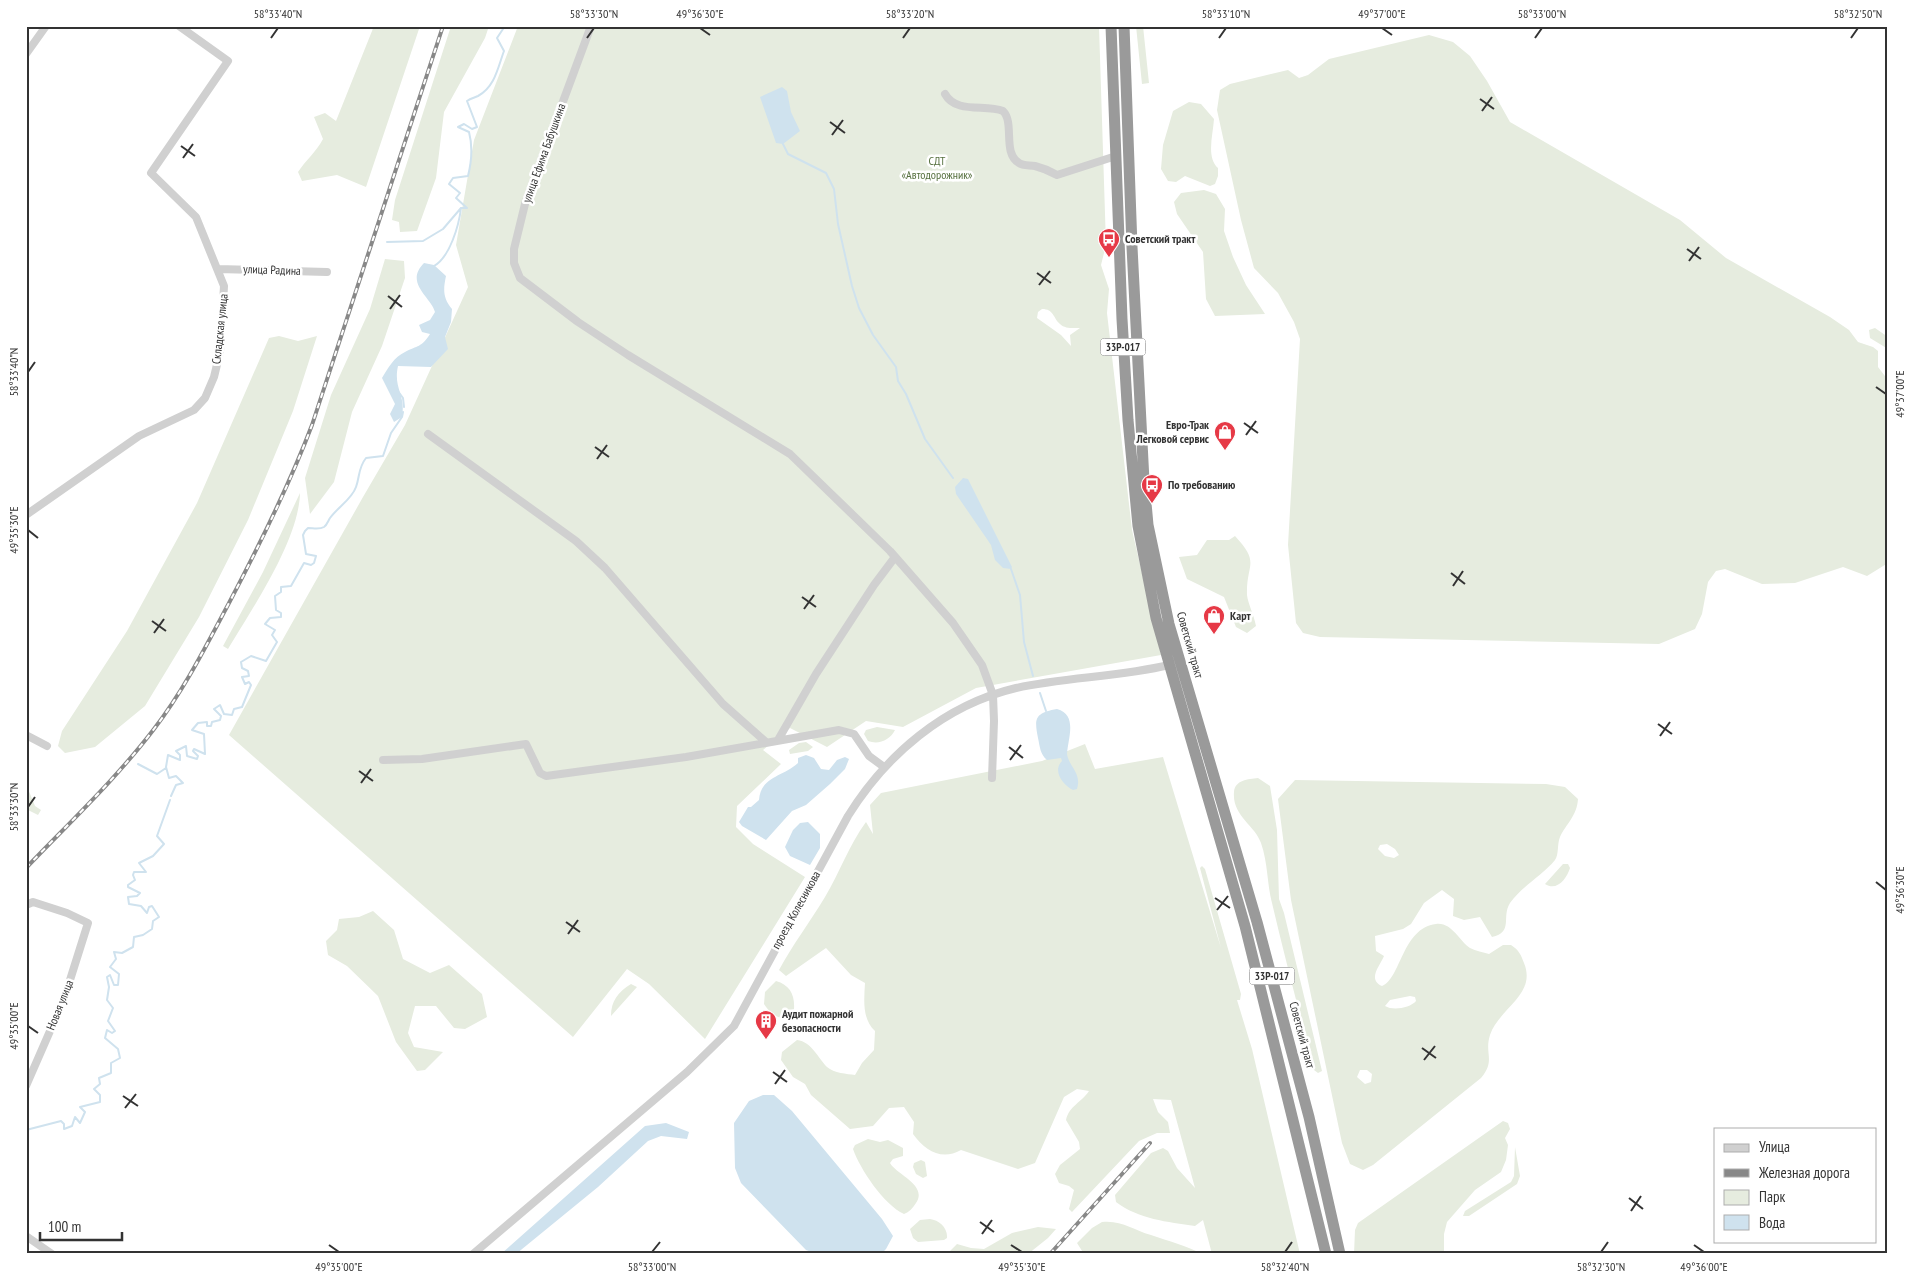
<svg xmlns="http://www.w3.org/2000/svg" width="1914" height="1280" viewBox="0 0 1914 1280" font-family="'PT Sans Narrow',sans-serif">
  <rect width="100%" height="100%" fill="#fff"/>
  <path fill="#e6ecdf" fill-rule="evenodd" d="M374 26H420L366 187 337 175 302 181 298 172C306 160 316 152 323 139L314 117 325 113 336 121Z
    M451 26H489L485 38 444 112 436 178 417 231 400 232 399 222 392 220 395 200Z
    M518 26H1099L1106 245 1101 265 1109 289 1107 313 1132 530 1161 655 976 688 903 727 866 721 827 747 790 728 763 750 781 764 737 806 736 827 753 844 805 877 705 1039 649 984 627 969 573 1037 229 735 363 497 405 425 468 287 456 245 474 140ZM1042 309C1054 309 1053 318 1060 324 1065 329 1073 328 1080 328L1070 335 1071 346 1061 335 1037 318 1038 312Z
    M1136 26H1143L1149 83 1142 84Z
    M1429 35 1453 42 1470 56 1487 81 1510 122 1680 220 1726 258 1830 317 1849 330 1858 342 1873 347 1878 351V367L1888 380V563L1867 576 1843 567 1795 583 1762 584 1725 569 1716 571 1708 582 1702 614 1695 629 1659 644 1320 637 1303 633 1296 623 1288 545 1300 339 1294 322 1278 293 1254 268 1241 220 1217 110 1220 90 1230 84 1288 70 1299 78 1308 75 1329 59Z
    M1189 102 1201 104 1214 119C1213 135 1206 157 1218 168V176L1215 184 1210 186 1185 176 1176 182 1168 181 1161 169 1163 145 1173 111Z
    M1204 190 1216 194 1225 209 1224 231 1233 257 1246 285 1265 314 1215 316 1206 299 1203 252 1177 214 1174 202 1181 193Z
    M385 259 404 261 405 278 382 346 352 412 334 482 310 514 305 478 331 395 370 309Z
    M1875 328 1888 337V349L1870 338 1869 330Z
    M279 336 298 341 317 336 293 411 248 520 199 617 145 706 95 747 65 753 58 746 62 731 127 631 197 503 269 338Z
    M300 493C299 540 252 609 228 649L223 646 263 572Z
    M1235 536C1261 564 1246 563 1247 595 1248 604 1254 615 1256 626L1247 633 1236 627 1224 597 1187 579 1179 557 1197 555 1207 540H1229Z
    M877 727 895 730C890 740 879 745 868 741L864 734 866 730Z
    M806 742 813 747 808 751 790 754 789 750 799 743Z
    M1085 744 1095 769 1163 757 1221 948 1200 868 1202 866 1205 869 1241 994 1240 1000H1237L1252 1049 1300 1254H1212L1203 1220 1195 1226C1168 1222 1138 1219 1116 1202L1115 1195 1151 1153 1163 1148 1168 1151 1177 1168 1195 1188 1171 1100 1153 1099 1158 1112 1168 1122 1170 1133H1157L1139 1141 1072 1212 1069 1209 1074 1190 1069 1186 1059 1183 1055 1174 1060 1165 1080 1149 1079 1142 1066 1120C1069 1106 1082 1102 1089 1091L1077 1089 1064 1097 1035 1163 1018 1169 961 1150C942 1161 925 1151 913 1134L914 1122 904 1107 889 1108 873 1126 850 1129 811 1095 805 1084 793 1077 781 1060 782 1052 797 1040C812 1042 818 1058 827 1067 834 1073 847 1074 855 1075L862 1063 874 1050 875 1031C862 1019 864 1000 865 983L851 975 826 948 786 976 779 970C793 944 810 922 825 897 840 872 849 845 866 822L873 834 870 805 881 793 1042 761Z
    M1258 778 1270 786 1277 830 1279 899 1284 913 1322 1071 1318 1073 1314 1070C1300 1014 1285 959 1272 903 1267 884 1268 863 1261 843 1255 825 1232 816 1234 792 1235 780 1248 779 1258 778Z
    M1295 780 1546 784 1565 787 1578 799C1577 816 1566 824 1560 837 1557 844 1559 855 1555 860 1542 876 1522 886 1510 903 1501 917 1514 932 1492 937L1480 917 1464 920 1453 916 1454 899 1442 890 1424 903 1411 924 1403 929 1375 936 1376 951 1384 956C1380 966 1367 979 1382 986 1401 979 1402 928 1436 924 1452 922 1459 941 1470 948 1476 951 1483 952 1489 954L1503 945H1511C1519 950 1521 955 1524 963 1537 995 1499 1008 1490 1035 1484 1054 1496 1060 1481 1078L1373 1165 1363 1170 1350 1164 1342 1143 1291 900 1278 799ZM1387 844 1395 849 1399 855 1394 858 1385 856 1378 849 1380 845ZM1410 996 1415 997 1416 1001C1410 1008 1393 1011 1385 1006L1390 1000ZM1360 1070H1367L1372 1074 1371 1082 1365 1084 1357 1077Z
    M28 789 35 806 41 810 38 815 26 809Z
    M1563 864H1568L1570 868C1567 878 1557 892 1545 884Z
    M373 911 394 930 403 959 430 973 449 965 482 994 487 1017 465 1029 454 1028 436 1006H415L408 1033 414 1047 443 1052 425 1070 417 1071 396 1042 378 996 347 966 328 955 326 941 337 930 339 919 359 917Z
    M776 981C790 985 795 995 794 1009L786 1018C777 1019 769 1012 764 1004L765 992Z
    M631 984 637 987 611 1016C611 1001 618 992 631 984Z
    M1503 1121 1508 1123 1510 1129 1505 1138 1508 1145 1506 1160 1501 1172 1475 1190 1447 1222 1444 1234V1254H1354L1355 1230 1358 1223Z
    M868 1139 880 1142 888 1140 903 1148V1156L893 1159 890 1163C897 1175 928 1185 916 1203 913 1208 909 1212 904 1214 884 1205 860 1169 853 1149L855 1145Z
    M1515 1147 1520 1176 1517 1184 1469 1216H1463L1465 1211 1511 1182 1514 1176Z
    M921 1160 925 1162 927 1176 923 1178 916 1174 913 1167 914 1163Z
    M930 1219C939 1220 948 1228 947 1238L944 1240 918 1242 913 1238 910 1229 920 1220Z
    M1102 1222C1122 1220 1133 1230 1151 1235 1169 1241 1186 1246 1203 1254H1084L1077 1243 1092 1228Z
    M1038 1227 1056 1229 1048 1238 1028 1254H947L957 1244 971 1248 984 1249 1012 1233Z"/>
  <path fill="#cfe2ee" d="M782 87 787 91 791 112 800 131 783 144 776 143 760 97Z
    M424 263 434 265 446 276C443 290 443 298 452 309L451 322 445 337 448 349 431 367 398 366C393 389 406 394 402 417L394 422 390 414 395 404 382 378C388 368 394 357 405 352 418 345 421 348 430 334L422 332 419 325 430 320 435 312C431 297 404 283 424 263Z
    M963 478 968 479 1012 567 1011 569 1003 568 995 560 991 545 956 494 955 487Z
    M1057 709C1078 715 1068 738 1067 754 1069 767 1082 773 1077 789L1073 790C1063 785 1052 771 1062 761L1061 758 1047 760C1040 754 1040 747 1038 738 1034 718 1035 713 1057 709Z
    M806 755 814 758 821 769 829 770 837 760 845 757 849 759 845 769 830 784 806 805 792 811 766 840 742 826 739 822 748 807H751L759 800C761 776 783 777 798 763V758Z
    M808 822 820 834V848L810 865 790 856 785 847 793 830 800 823Z
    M763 1095H774L792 1111 882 1219 893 1236 886 1249 881 1254H817L806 1250 741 1183 735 1168 734 1123 749 1101Z
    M666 1123 689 1132 687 1139 661 1136 648 1141 598 1187 516 1254H501L645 1126Z"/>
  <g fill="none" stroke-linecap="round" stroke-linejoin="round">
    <path stroke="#cfe2ee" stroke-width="2" d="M511 26H515
      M783 144 788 154 826 173 834 189 838 224 852 286 859 308 873 335 896 367 898 381 906 394 925 439 953 478
      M387 242 423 241 443 229 461 208
      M434 266C450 257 459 225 461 208H467L456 198 460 193 449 184 453 178 468 176C472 160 473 147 469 132L458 127 464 124 472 129 477 127 467 101C471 98 474 98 478 96 495 87 498 67 504 51L497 38 505 26
      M395 387 403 398 404 407
      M1011 569 1020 595 1024 642 1033 676
      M1040 693 1046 711
      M138 764 157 774 166 768
      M171 796 176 785 183 783 176 776 169 778 166 767 168 755 180 760V755L176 751 186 746 187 756 197 759 198 756 193 751 194 749 205 754 204 734 192 730 198 723 207 722V726H211L212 722 220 720 221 716 214 709 220 705 224 714 232 715 234 709 242 707 251 685 249 682 245 684 242 677 249 676 248 671 242 668 241 662 251 656 266 661 277 642 272 635 275 630 265 624 270 618 281 617V613L276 610 275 596 281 592V587L291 586 304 563 311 565 314 563 316 556 306 554 303 535 305 531 308 528C313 528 319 530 324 527 327 525 328 521 330 518 338 507 352 499 356 487 360 476 358 468 366 458L383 456 391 433 402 417 403 412
      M26 1130 61 1121 64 1124V1129L72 1126 75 1117 80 1123 85 1112 80 1107 100 1102V1095L94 1089 100 1084 99 1078 111 1073V1063L120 1058 118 1049 105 1038 107 1030 112 1033 115 1031 108 1021 113 1008 107 1000 109 987 107 977 110 975 114 985H118L119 974 110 967 116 959 114 952 122 953 133 947 134 937 143 935 152 929 153 921 159 917 152 906 149 907 147 913 141 906 129 904 128 897 137 896 140 893 128 887V885L135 880 133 875 134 872H146L139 863 153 856 164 844 157 836 170 800"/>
    <path stroke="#d0d0d0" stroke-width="8" d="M591 26 525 204 514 249V263L520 278 578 322 628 355 790 454 890 551 953 623 982 665 993 695 994 721 992 778
      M26 54 46 26
      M945 94C956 114 985 104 1003 111 1015 123 1002 153 1019 163 1023 166 1029 165 1035 166 1043 168 1050 171 1057 175L1116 156
      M218 269 327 272
      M428 434 576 541 605 568 723 704 766 742
      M26 515 139 436 194 410 205 398 214 377 220 352 224 286 196 217 151 173 228 61 179 26
      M26 735 47 746
      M778 740 816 674 874 585 895 557
      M383 760 422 759 526 744 540 773 546 776 686 757 839 730 854 734 869 756 884 767
      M26 905 33 902 67 913 88 923 64 999 26 1086
      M26 1236 52 1254
      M473 1254 687 1072 734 1026 848 816C886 755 944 705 1016 688 1066 677 1119 677 1169 665"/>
    <path stroke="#9a9a9a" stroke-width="11" d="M1111 26 1122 319 1128 420 1138 526 1156 618 1245 926 1326 1254
      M1124 26 1132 247 1144 481 1148 525 1169 624 1257 922 1309 1117 1340 1254"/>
    <g stroke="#888" stroke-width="4">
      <path id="rail" d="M26 868C69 823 116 779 154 729 184 690 206 646 229 603 260 544 289 486 312 425L443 26
        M1050 1254 1150 1143"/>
    </g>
    <use href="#rail" stroke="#fff" stroke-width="2" stroke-dasharray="5.5" stroke-linecap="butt"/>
  </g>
  <path fill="none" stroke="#333" stroke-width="2" d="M700 28 710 35M1382 28 1392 35M271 38 278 28M587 38 594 28M903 38 910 28M1219 38 1226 28M1535 38 1542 28M1851 38 1858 28M1480 99 1494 109M1482 111 1492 97M830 122 845 133M832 135 843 120M181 146 195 156M183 158 193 144M1687 249 1701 259M1689 261 1699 247M1037 273 1051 283M1039 285 1050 271M388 296 402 307M390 309 400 295M28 372 35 362M1876 387 1886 394M1244 423 1258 433M1246 435 1256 421M595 447 609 457M597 459 607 445M28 530 38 538M1451 573 1465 584M1453 586 1463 571M802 597 816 607M804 609 814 595M152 621 166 631M154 633 164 619M1658 724 1672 734M1660 736 1670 722M1009 747 1023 758M1010 760 1021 745M359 771 373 781M361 783 371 769M28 807 35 797M1876 882 1886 890M1215 898 1230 908M1217 910 1228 896M566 922 580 932M568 934 578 920M28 1026 38 1033M1422 1048 1436 1058M1424 1060 1435 1046M773 1072 787 1082M775 1084 785 1070M123 1096 138 1106M125 1108 136 1094M1629 1198 1643 1209M1631 1211 1641 1196M980 1222 994 1232M982 1234 992 1220M329 1245 339 1252M1011 1245 1022 1252M1694 1245 1704 1252M652 1252 660 1242M1285 1252 1292 1242M1601 1252 1608 1242"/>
  <defs>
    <g id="bus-pin" transform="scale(1.125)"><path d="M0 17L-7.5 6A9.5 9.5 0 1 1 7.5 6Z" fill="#e63946" stroke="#fff"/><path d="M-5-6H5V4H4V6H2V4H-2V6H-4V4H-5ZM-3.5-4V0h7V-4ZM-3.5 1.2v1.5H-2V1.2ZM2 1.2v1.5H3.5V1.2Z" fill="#fff"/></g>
    <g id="shop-pin" transform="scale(1.125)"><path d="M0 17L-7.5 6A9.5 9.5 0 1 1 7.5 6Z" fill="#e63946" stroke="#fff"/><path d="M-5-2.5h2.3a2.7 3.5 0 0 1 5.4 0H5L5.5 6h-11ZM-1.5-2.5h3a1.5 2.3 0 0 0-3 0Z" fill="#fff"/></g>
    <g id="building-pin" transform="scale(1.125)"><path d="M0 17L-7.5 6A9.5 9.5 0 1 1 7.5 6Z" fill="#e63946" stroke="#fff"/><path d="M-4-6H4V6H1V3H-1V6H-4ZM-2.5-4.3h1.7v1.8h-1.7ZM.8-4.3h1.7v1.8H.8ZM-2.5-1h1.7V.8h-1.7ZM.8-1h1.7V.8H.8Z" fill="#fff"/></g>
  </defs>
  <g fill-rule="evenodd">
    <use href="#bus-pin" x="1109" y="239"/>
    <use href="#shop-pin" x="1225" y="432"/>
    <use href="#bus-pin" x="1152" y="485"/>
    <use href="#shop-pin" x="1214" y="616"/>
    <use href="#building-pin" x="766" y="1021"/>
  </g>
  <g text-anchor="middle" stroke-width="5" stroke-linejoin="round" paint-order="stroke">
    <g fill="#fff" stroke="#707070" stroke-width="1">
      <rect x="1100.5" y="338.5" width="45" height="17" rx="4"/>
      <rect x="1249.5" y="967.5" width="45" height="17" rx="4"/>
    </g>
    <g font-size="11" font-weight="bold" fill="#333">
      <text x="1123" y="351">33Р-017</text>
      <text x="1272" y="980">33Р-017</text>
    </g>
    <g font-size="12" fill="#333" stroke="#fff">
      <text transform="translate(544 153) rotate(-70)" y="4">улица Ефима Бабушкина</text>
      <text transform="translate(272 270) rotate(2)" y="4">улица Радина</text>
      <text transform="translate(220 329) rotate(-84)" y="4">Складская улица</text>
      <text transform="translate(1190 645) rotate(74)" y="4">Советский тракт</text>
      <text transform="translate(796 910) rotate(-61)" y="4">проезд Колесникова</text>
      <text transform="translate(60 1005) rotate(-68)" y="4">Новая улица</text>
      <text transform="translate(1302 1035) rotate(75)" y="4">Советский тракт</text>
    </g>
    <g font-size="12" fill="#56703f" stroke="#fff">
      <text x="937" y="165">СДТ<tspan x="937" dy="14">«Автодорожник»</tspan></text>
    </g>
    <g font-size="12" font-weight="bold" fill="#333" stroke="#fff" text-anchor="start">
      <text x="1125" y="243">Советский тракт</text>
      <text x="1209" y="429" text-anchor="end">Евро-Трак<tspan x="1209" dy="14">Легковой сервис</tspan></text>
      <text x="1168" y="489">По требованию</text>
      <text x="1230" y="620">Карт</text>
      <text x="782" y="1018">Аудит пожарной<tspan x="782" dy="14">безопасности</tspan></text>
    </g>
  </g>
  <rect width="1914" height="1280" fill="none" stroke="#ffffff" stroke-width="55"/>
  <rect x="1714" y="1128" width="162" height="115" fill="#ffffff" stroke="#adadad"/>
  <rect x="1724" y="1144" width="25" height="8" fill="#d0d0d0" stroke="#adadad"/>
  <text x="1759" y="1152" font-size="15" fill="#333333">Улица</text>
  <rect x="1724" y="1169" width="25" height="8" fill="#888888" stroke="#adadad"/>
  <text x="1759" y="1178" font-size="15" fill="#333333">Железная дорога</text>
  <rect x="1724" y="1190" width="25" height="15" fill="#e6ecdf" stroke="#adadad"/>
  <text x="1759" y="1202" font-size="15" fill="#333333">Парк</text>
  <rect x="1724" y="1215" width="25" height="15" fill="#cfe2ee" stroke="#adadad"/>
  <text x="1759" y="1228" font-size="15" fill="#333333">Вода</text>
  <path d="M40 1232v8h82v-8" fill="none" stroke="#333333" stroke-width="2.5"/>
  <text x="48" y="1232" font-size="15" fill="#333333" stroke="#ffffff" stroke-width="4" paint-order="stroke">100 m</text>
  <rect x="28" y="28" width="1858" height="1224" fill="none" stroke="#333" stroke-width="2"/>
  <g font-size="12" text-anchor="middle" fill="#333">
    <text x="278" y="18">58°33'40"N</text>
    <text x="594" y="18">58°33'30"N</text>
    <text x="700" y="18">49°36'30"E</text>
    <text x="910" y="18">58°33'20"N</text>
    <text x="1226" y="18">58°33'10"N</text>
    <text x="1382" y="18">49°37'00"E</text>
    <text x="1542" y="18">58°33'00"N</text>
    <text x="1858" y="18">58°32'50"N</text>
    <text transform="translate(14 372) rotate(-90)" y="4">58°33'40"N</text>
    <text transform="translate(1900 394) rotate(-90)" y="4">49°37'00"E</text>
    <text transform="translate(14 530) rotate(-90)" y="4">49°35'30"E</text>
    <text transform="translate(14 807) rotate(-90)" y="4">58°33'30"N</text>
    <text transform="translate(1900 890) rotate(-90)" y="4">49°36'30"E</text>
    <text transform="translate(14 1026) rotate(-90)" y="4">49°35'00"E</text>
    <text x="339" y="1271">49°35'00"E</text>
    <text x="652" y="1271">58°33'00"N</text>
    <text x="1022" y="1271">49°35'30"E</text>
    <text x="1285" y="1271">58°32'40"N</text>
    <text x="1601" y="1271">58°32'30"N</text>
    <text x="1704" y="1271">49°36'00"E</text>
  </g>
</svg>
